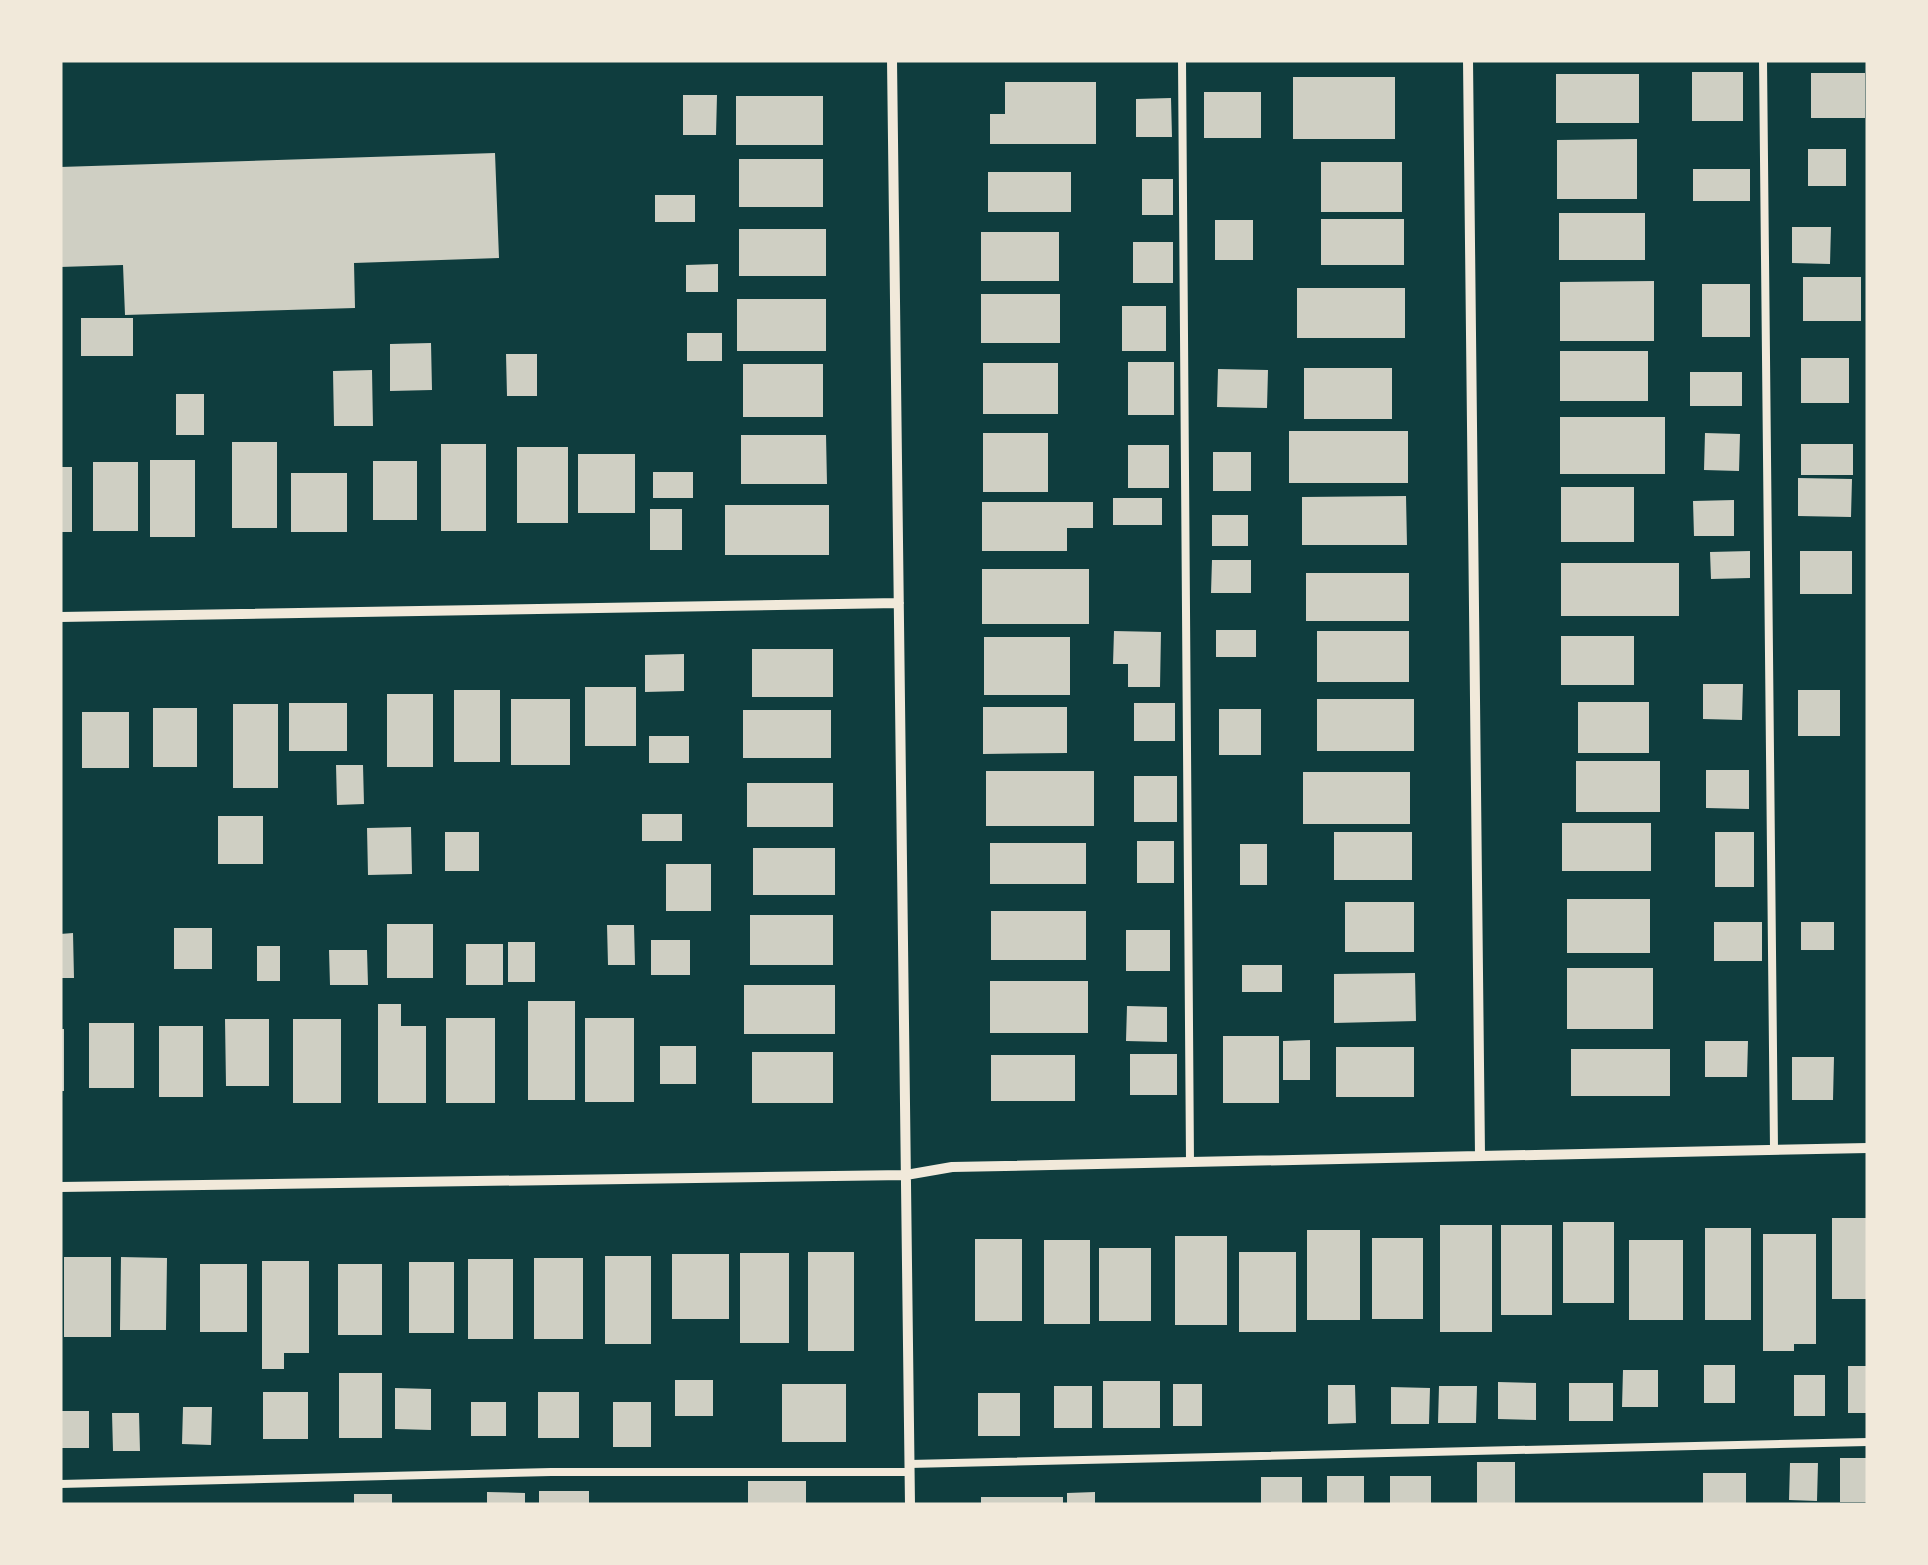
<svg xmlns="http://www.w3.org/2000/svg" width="1928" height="1565" viewBox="0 0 1928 1565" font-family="Lora,serif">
  <rect width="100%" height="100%" fill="#0f3d3e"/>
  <path fill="#cfcfc3" d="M1692 72H1743V121H1692Z
    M1811 73H1865V118H1811Z
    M1556 74H1639V123H1556Z
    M1293 77H1395V139H1293Z
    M1005 82H1096V144H990V114H1005Z
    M1204 92H1261V138H1204Z
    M683 95H717L716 135H683Z
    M736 96H823V145H736Z
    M1171 98 1172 137H1136V99Z
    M1637 139V199H1557V140Z
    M1808 149H1846V186H1808Z
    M495 153 499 258 354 263 355 308 125 315 123 265 60 267V167Z
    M739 159H823V207H739Z
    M1321 162H1402V212H1321Z
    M1693 169H1750V201H1693Z
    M988 172H1071V212H988Z
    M1142 179H1173V215H1142Z
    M655 195H695V222H655Z
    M1559 213H1645V260H1559Z
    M1321 219H1404V265H1321Z
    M1215 220H1253V260H1215Z
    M1792 227H1831L1830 264 1792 263Z
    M739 229H826V276H739Z
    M981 232H1059V281H981Z
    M1133 242H1173V283H1133Z
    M718 264V292H686V265Z
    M1803 277H1861V321H1803Z
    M1654 281V341H1560V282Z
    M1702 284H1750V337H1702Z
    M1297 288H1405V338H1297Z
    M981 294H1060V343H981Z
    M737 299H826V351H737Z
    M1122 306H1166V351H1122Z
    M81 318H133V356H81Z
    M687 333H722V361H687Z
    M431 343 432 390 390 391V344Z
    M1560 351H1648V401H1560Z
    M506 354H537V396H507Z
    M1801 358H1849V403H1801Z
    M1128 362H1174V415H1128Z
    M983 363H1058V414H983Z
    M743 364H823V417H743Z
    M1304 368H1392V419H1304Z
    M1218 369 1268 370 1267 408 1217 407Z
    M372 370 373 426H334L333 371Z
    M1690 372H1742V406H1690Z
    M176 394H204V435H176Z
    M1560 417H1665V474H1560Z
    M1289 431H1408V483H1289Z
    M983 433H1048V492H983Z
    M1705 433 1740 434 1739 471 1704 470Z
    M741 435H826L827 484H741Z
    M232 442H277V528H232Z
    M441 444H486V531H441Z
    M1801 444H1853V475H1801Z
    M1128 445H1169V488H1128Z
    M517 447H568V523H517Z
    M1213 452H1251V491H1213Z
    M578 454H635V513H578Z
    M150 460H195V537H150Z
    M373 461H417V520H373Z
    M93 462H138V531H93Z
    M60 467H72V532H60Z
    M653 472H693V498H653Z
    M291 473H347V532H291Z
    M1798 478 1852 479 1851 517 1798 516Z
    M1561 487H1634V542H1561Z
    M1406 496 1407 545H1302V497Z
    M1113 498H1162V525H1113Z
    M1734 500V536H1694L1693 501Z
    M982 502H1093V528H1067V551H982Z
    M725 505H829V555H725Z
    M650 509H682V550H650Z
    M1212 515H1248V546H1212Z
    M1750 551V578L1711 579 1710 552Z
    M1800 551H1852V594H1800Z
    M1212 560H1251V593H1211Z
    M1561 563H1679V616H1561Z
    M982 569H1089V624H982Z
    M1306 573H1409V621H1306Z
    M1216 630H1256V657H1216Z
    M1114 631 1161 632 1160 687H1128V664H1113Z
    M1317 631H1409V682H1317Z
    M1561 636H1634V685H1561Z
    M984 637H1070V695H984Z
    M752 649H833V697H752Z
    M684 654V691L645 692V655Z
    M1703 684H1743L1742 720 1703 719Z
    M585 687H636V746H585Z
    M454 690H500V762H454Z
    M1798 690H1840V736H1798Z
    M387 694H433V767H387Z
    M511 699H570V765H511Z
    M1317 699H1414V751H1317Z
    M1578 702H1649V753H1578Z
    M289 703H347V751H289Z
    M1134 703H1175V741H1134Z
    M233 704H278V788H233Z
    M983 707H1067V753L983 754Z
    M153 708H197V767H153Z
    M1219 709H1261V755H1219Z
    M743 710H831V758H743Z
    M82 712H129V768H82Z
    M649 736H689V763H649Z
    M1576 761H1660V812H1576Z
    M336 765H363L364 804 337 805Z
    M1706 770H1749V809L1706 808Z
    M986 771H1094V826H986Z
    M1303 772H1410V824H1303Z
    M1134 776H1177V822H1134Z
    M747 783H833V827H747Z
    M642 814H682V841H642Z
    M218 816H263V864H218Z
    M1562 823H1651V871H1562Z
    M411 827 412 874 368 875 367 828Z
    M445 832H479V871H445Z
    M1334 832H1412V880H1334Z
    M1715 832H1754V887H1715Z
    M1137 841H1174V883H1137Z
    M990 843H1086V884H990Z
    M1240 844H1267V885H1240Z
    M753 848H835V895H753Z
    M666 864H711V911H666Z
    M1567 899H1650V953H1567Z
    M1345 902H1414V952H1345Z
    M991 911H1086V960H991Z
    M750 915H833V965H750Z
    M1714 922H1762V961H1714Z
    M1801 922H1834V950H1801Z
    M387 924H433V978H387Z
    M607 925H634L635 965H608Z
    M174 928H212V969H174Z
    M1126 930H1170V971H1126Z
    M73 933 74 978H60V934Z
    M651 940H690V975H651Z
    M508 942H535V982H508Z
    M466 944H503V985H466Z
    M257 946H280V981H257Z
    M329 950H367L368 985H330Z
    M1242 965H1282V992H1242Z
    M1567 968H1653V1029H1567Z
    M1415 973 1416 1021 1334 1023V974Z
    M990 981H1088V1033H990Z
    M744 985H835V1034H744Z
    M528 1001H575V1100H528Z
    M378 1004H401V1026H426V1103H378Z
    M1127 1006 1167 1007V1042L1126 1041Z
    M446 1018H495V1103H446Z
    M585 1018H634V1102H585Z
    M225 1019H269V1086H226Z
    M293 1019H341V1103H293Z
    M89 1023H134V1088H89Z
    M159 1026H203V1097H159Z
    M60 1029H64V1091H60Z
    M1223 1036H1279V1103H1223Z
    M1310 1040V1080H1283V1041Z
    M1705 1041H1748L1747 1077H1705Z
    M660 1046H696V1084H660Z
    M1336 1047H1414V1097H1336Z
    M1571 1049H1670V1096H1571Z
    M752 1052H833V1103H752Z
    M1130 1054H1177V1095H1130Z
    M991 1055H1075V1101H991Z
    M1792 1057H1834L1833 1100H1792Z
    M1832 1218H1868V1299H1832Z
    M1563 1222H1614V1303H1563Z
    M1440 1225H1492V1332H1440Z
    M1501 1225H1552V1315H1501Z
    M1705 1228H1751V1320H1705Z
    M1307 1230H1360V1320H1307Z
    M1763 1234H1816V1344H1794V1351H1763Z
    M1175 1236H1227V1325H1175Z
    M1372 1238H1423V1319H1372Z
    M975 1239H1022V1321H975Z
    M1044 1240H1090V1324H1044Z
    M1629 1240H1683V1320H1629Z
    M1099 1248H1151V1321H1099Z
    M808 1252H854V1351H808Z
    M1239 1252H1296V1332H1239Z
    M740 1253H789V1343H740Z
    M672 1254H729V1319H672Z
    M605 1256H651V1344H605Z
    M64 1257H111V1337H64Z
    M121 1257 167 1258 166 1330H120Z
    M534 1258H583V1339H534Z
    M468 1259H513V1339H468Z
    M262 1261H309V1353H284V1369H262Z
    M409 1262H454V1333H409Z
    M200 1264H247V1332H200Z
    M338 1264H382V1335H338Z
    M1704 1365H1735V1403H1704Z
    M1848 1366H1868V1413H1848Z
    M1623 1370H1658V1407H1622Z
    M339 1373H382V1438H339Z
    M1794 1375H1825V1416H1794Z
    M675 1380H713V1416H675Z
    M1103 1381H1160V1428H1103Z
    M1498 1382 1536 1383V1420L1498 1419Z
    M1569 1383H1613V1421H1569Z
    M782 1384H846V1442H782Z
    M1173 1384H1202V1426H1173Z
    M1328 1385H1355L1356 1423 1328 1424Z
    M1054 1386H1092V1428H1054Z
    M1439 1386H1477L1476 1423H1438Z
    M1391 1387 1430 1388 1429 1424H1391Z
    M395 1388 431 1389V1430L395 1429Z
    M263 1392H308V1439H263Z
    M538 1392H579V1438H538Z
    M978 1393H1020V1436H978Z
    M471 1402H506V1436H471Z
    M613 1402H651V1447H613Z
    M183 1407H212L211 1445 182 1444Z
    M60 1411H89V1448H60Z
    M112 1413H139L140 1451H113Z
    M1840 1458H1868V1502H1840Z
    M1477 1462H1515V1505H1477Z
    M1790 1463H1818L1817 1501 1789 1500Z
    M1703 1473H1746V1505H1703Z
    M1327 1476H1364V1505H1327Z
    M1390 1476H1431V1505H1390Z
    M1261 1477H1302V1505H1261Z
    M748 1481H806V1505H748Z
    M539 1491H589V1505H539Z
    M487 1492 525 1493V1505H487Z
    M1095 1492V1505H1067V1493Z
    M354 1494H392V1505H354Z
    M981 1497H1063V1505H981Z"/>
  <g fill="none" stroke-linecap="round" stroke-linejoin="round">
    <path stroke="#f1e9da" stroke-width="8" d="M1182 60 1190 1162
      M1763 60 1774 1149
      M909 1464 1868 1442
      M60 1484 551 1472H910"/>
    <path stroke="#f1e9da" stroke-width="10" d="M892 60 910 1505
      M1468 60 1480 1155
      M60 617 899 603
      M60 1187 906 1175 952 1167 1868 1148"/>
  </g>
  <rect width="1928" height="1565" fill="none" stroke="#f1e9da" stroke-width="125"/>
</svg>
